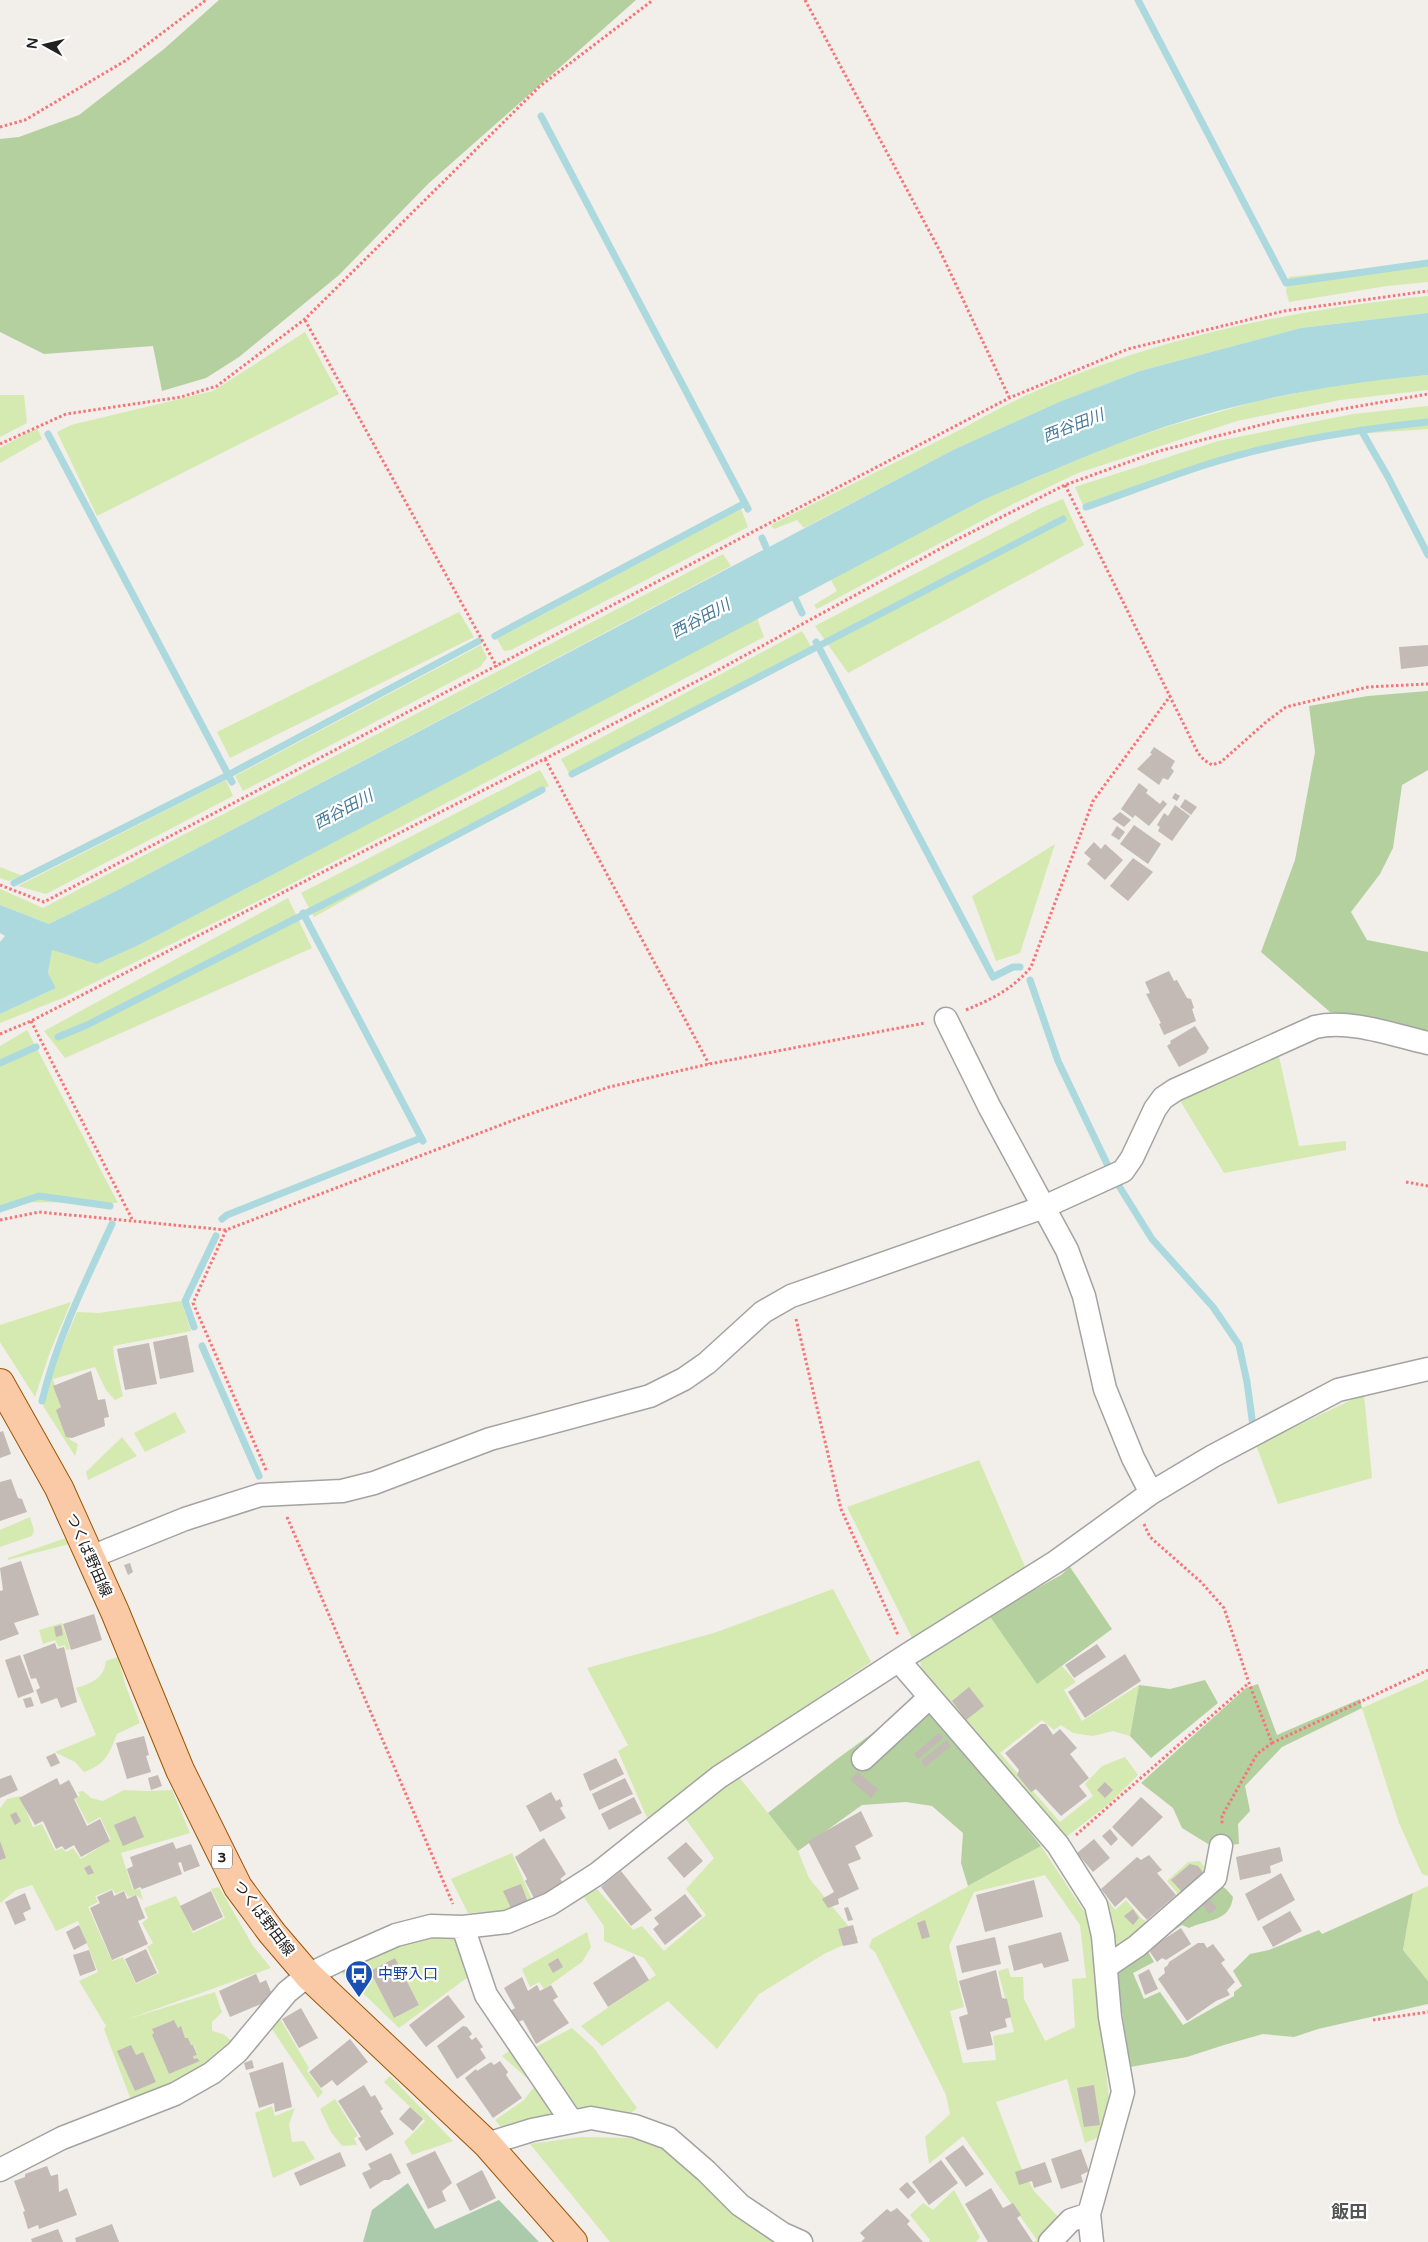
<svg xmlns="http://www.w3.org/2000/svg" width="1428" height="2242" viewBox="0 0 1428 2242" font-family="'Varela Round','Noto Sans JP',sans-serif">
  <rect width="100%" height="100%" fill="#f2eee9"/>
  <path fill="#d4eab1" fill-rule="evenodd" d="M1428 262V282L1387 286 1289 302 1286 291 1289 277Z
    M1428 296V313L1301 328 1140 371 1059 402 953 450 804 528 797 520 774 529 771 525C831 495 890 465 950 435 975 422 1000 407 1027 395 1154 338 1290 310 1428 296Z
    M305 332 339 394 97 516 57 432 71 425 213 391Z
    M1428 375V390L1340 400 1237 421 1078 473 1013 504 817 609 814 605 837 591 831 580 983 500 1108 447 1169 426 1258 401 1352 382Z
    M0 395H24L27 423 0 437Z
    M1428 406V429L1313 437 1225 459 1085 510 1075 487 1218 441 1353 414Z
    M37 428 42 439 0 463V448Z
    M1063 499 1084 545 848 673 815 626 1041 508Z
    M741 509 748 527 511 650 504 651 497 639Z
    M723 554 731 566 118 890 49 924 0 905V889L43 908Z
    M459 612 474 637 230 758 217 732Z
    M757 618 764 637 274 893 63 998 0 1023V1014L56 988 48 973 52 950 97 964 141 944Z
    M802 631 813 650 570 775 561 759Z
    M481 645 487 658 480 667 243 791 235 776Z
    M540 770 549 786 314 917 301 893Z
    M226 780 233 796 46 894 18 886Z
    M1055 844 1020 953 996 961 972 896Z
    M0 867 23 876 9 881 0 878Z
    M288 898 312 948 65 1058 44 1031Z
    M27 1030 36 1047 118 1203 18 1202 0 1210V1046Z
    M1278 1052 1299 1146 1346 1141V1150L1224 1173 1179 1099Z
    M181 1301 191 1331 113 1346 114 1357 123 1396 115 1400 106 1390 95 1367 53 1379 70 1440 78 1444 75 1456 43 1406 54 1366 77 1312 99 1313Z
    M71 1302 50 1352 35 1397 0 1342V1325Z
    M1364 1394 1372 1478 1278 1504 1256 1445Z
    M175 1412 186 1432 145 1452 134 1433Z
    M122 1437 137 1456 88 1480 86 1472Z
    M979 1460 1026 1569 912 1638 847 1507Z
    M30 1517 34 1530 32 1536 0 1547V1530Z
    M66 1538 69 1544 8 1560V1558Z
    M833 1589 871 1662 766 1733 647 1818 618 1751 628 1745 587 1668 714 1633Z
    M989 1615 1037 1683 1062 1666 1076 1682 1064 1690 1082 1721 1139 1685 1130 1736 1113 1731 1093 1736 1073 1733 1061 1725 1054 1730 1042 1720 1000 1753 1060 1822 1093 1796 1085 1784 1102 1766 1125 1757 1138 1775 1111 1802 1065 1838 921 1673 920 1653Z
    M62 1623 70 1649 66 1650 65 1645 59 1647 55 1640 43 1644 39 1630Z
    M118 1657 125 1684 140 1723 117 1734C109 1754 106 1764 84 1772L75 1762 55 1752 96 1735 76 1688C91 1683 104 1679 106 1661Z
    M1428 1679V1876L1422 1874 1399 1823 1362 1708Z
    M739 1777 798 1851 809 1878 858 1938 824 1954 759 1994 717 2049 668 2001 602 2046 581 2026 656 1975 644 1958 604 1941V1926L583 1896 597 1889 633 1930 642 1926 664 1951 706 1915 686 1889 714 1858 685 1818Z
    M124 1790 147 1791 172 1790 190 1833 121 1853 133 1890 140 1889 143 1900 136 1895 128 1897 124 1890 116 1894 112 1889 95 1896 98 1902 88 1907 112 1961 123 1957 136 1984 159 1973 147 1947 153 1943 142 1923 148 1918 144 1908 176 1896 193 1933 225 1918 211 1889 219 1887 253 1946 271 1968 125 2020 215 1992 222 2012 212 2022V2031L223 2034 232 2041C223 2067 155 2090 131 2100L104 2029 106 2026 79 1981 98 1972 78 1921 56 1931 32 1885 16 1890 0 1903V1808L7 1799 20 1796 33 1827 42 1824 55 1851 62 1848 66 1852 73 1848 81 1859 111 1840 100 1817 88 1824 75 1799 80 1796 78 1792 83 1791 91 1798 103 1801ZM174 2020 178 2028 181 2027 185 2038H188L191 2045H194L197 2054 193 2056 194 2059 197 2058 200 2061 169 2074 152 2035 154 2033 153 2029ZM118 2052 136 2055 143 2052 156 2082 135 2091Z
    M1041 1846 1089 1919 1093 1940 1111 2119 1104 2135 1085 2143 1067 2079 996 2102 1020 2165 1034 2191 1059 2218 1037 2240 1039 2242H1034L1037 2240 963 2136 929 2164 925 2137 950 2114 946 2095 875 1952 869 1947 872 1939ZM1045 1875 1080 1925 1086 1978 1072 1979 1075 2027 1045 2041 1024 1999 1023 1977H1011L1008 1968 998 1971 1014 2032 993 2036 996 2060 963 2063 950 2011 964 2007 949 1946 974 1892Z
    M1073 1851 1115 1910 1126 1900 1142 1919 1148 1922 1178 1894 1167 1881 1188 1862 1200 1861 1205 1868 1207 1878 1187 1898 1117 1946 1104 1905Z
    M512 1853 533 1902 507 1911 468 1913 451 1879Z
    M1428 1886V1981L1403 1950 1413 1893Z
    M587 1932 591 1947 582 1962 544 1989 539 1982 530 1987 522 1969Z
    M459 1933 476 1971 399 2028 341 1972 394 1944ZM395 1958 419 2005 394 2018 370 1971Z
    M279 2017 309 2068 307 2071 323 2092 318 2098 270 2026Z
    M572 2028 593 2047 637 2108 629 2115 576 2113 532 2049Z
    M516 2047 533 2079 529 2080 502 2056Z
    M390 2076 453 2141 412 2155 404 2142 425 2121 384 2082Z
    M534 2087 543 2088 556 2116 502 2128 495 2120 524 2100Z
    M335 2099 358 2136 354 2138 357 2145 342 2146 331 2132 320 2109Z
    M272 2106 275 2116 295 2108 289 2124 292 2142 304 2141 315 2159 273 2178 255 2113Z
    M581 2137 635 2138 663 2146 778 2242H610L530 2144Z
    M954 2190 980 2237 976 2242H929L930 2240 910 2215 923 2203 933 2210Z"/>
  <path fill="#b4d09f" d="M219 0H636L429 183 339 275 239 357 206 378 162 391 153 346 44 354 0 332V139L19 137 79 115 164 49Z
    M1428 691V770L1402 785 1393 848 1380 874 1351 912 1367 940 1428 952V1032L1330 1012 1261 952 1295 860 1315 752 1309 706 1368 696Z
    M1070 1567 1112 1629 1037 1684 989 1615 1061 1575Z
    M1205 1680 1218 1703 1151 1758 1130 1736 1139 1685 1170 1689Z
    M1258 1684 1277 1735 1360 1699 1362 1708 1282 1747 1245 1786 1250 1811 1238 1824 1239 1844 1213 1847 1182 1828 1173 1808 1141 1783 1246 1688Z
    M918 1700 985 1776 1041 1846 968 1886 961 1863 963 1833 932 1806 906 1802 862 1805 798 1851 768 1813 837 1759Z
    M1218 1884 1226 1889 1233 1897C1230 1922 1208 1919 1189 1928L1182 1925 1146 1948 1154 1962 1133 1973 1144 1999 1160 1992 1183 2025 1234 1996V1992L1242 1986 1233 1971 1250 1954 1269 1950 1319 1930 1322 1934 1413 1893 1403 1950 1428 1981V2004L1318 2029 1294 2037 1263 2034 1224 2045 1187 2057 1130 2067 1116 1970Z"/>
  <path fill="#abcaab" d="M408 2183 435 2229 499 2200 539 2242H363L372 2210Z"/>
  <path fill="#abd9de" d="M1428 313V375C1340 383 1252 398 1167 426 1105 447 1044 474 983 500L141 944 97 964 52 950 48 973 56 988 0 1014V942L5 936 0 933V905L49 924 118 890 953 450 1059 402 1140 371 1301 328Z"/>
  <g fill="none" stroke-linecap="round" stroke-linejoin="round">
    <path stroke="#abd9de" stroke-width="7" d="M1138 0 1286 283 1428 263
      M541 116 748 509
      M1361 430 1388 477 1428 555
      M48 434 232 782
      M1086 507C1126 493 1165 478 1205 465 1277 442 1352 430 1428 422
      M762 538 768 552
      M792 592 802 613
      M495 636 745 503
      M816 642 993 977 1013 967H1020
      M572 774 1063 519
      M14 883 228 775 479 641
      M303 913 423 1141
      M1030 980 1058 1061 1109 1168
      M58 1037 87 1025 381 875 542 790
      M0 1063 36 1047
      M1119 1186 1152 1239 1213 1307 1239 1345 1247 1382 1253 1426
      M0 1209 39 1196 110 1206
      M222 1219 227 1215 421 1138
      M194 1327 185 1301 216 1236
      M202 1346 259 1476
      M42 1401C57 1339 85 1282 112 1224"/>
  </g>
  <path fill="#c3b9b5" d="M1428 645V666L1401 669 1399 647Z
    M1154 747 1175 761 1171 768 1174 771 1168 780 1163 778 1159 785 1137 769 1152 754 1150 753Z
    M1139 783 1148 790 1146 793 1160 804 1163 800 1167 804 1149 826 1135 815 1133 818 1121 809Z
    M1175 793 1180 796 1177 801 1172 798Z
    M1185 799 1197 807 1191 815 1180 807Z
    M1175 805 1190 816 1172 841 1158 831 1160 827 1157 825 1164 813 1168 816Z
    M1120 812 1131 820 1124 827 1112 819Z
    M1134 825 1161 844 1148 864 1120 844Z
    M1117 826 1125 832 1119 840 1111 835Z
    M1094 842 1101 849 1105 844 1123 860 1105 880 1087 864 1091 859 1084 853Z
    M1133 858 1153 872 1128 901 1110 886Z
    M1169 971 1174 981 1177 980 1187 998 1191 999 1194 1008 1192 1009 1196 1021 1164 1035 1159 1024 1161 1023 1146 994 1150 993 1145 982Z
    M1195 1026 1209 1048 1206 1053 1179 1067 1167 1046 1171 1043 1170 1041Z
    M187 1335 194 1372 160 1379 153 1342Z
    M149 1343 157 1384 125 1390 117 1349Z
    M91 1371 98 1400 105 1399 109 1417 104 1418 105 1426 72 1438 66 1437 56 1410 61 1407 53 1386Z
    M3 1431 11 1454 0 1458V1432Z
    M11 1479 18 1498 22 1499 27 1512 0 1521V1482Z
    M21 1561 39 1615 14 1623 19 1634 0 1641V1591L3 1590 0 1568Z
    M130 1563 133 1572 128 1575 124 1565Z
    M94 1614 102 1640 71 1650 63 1624Z
    M61 1625 63 1635 56 1637 54 1627Z
    M55 1643 57 1649 64 1647 77 1702 61 1708 57 1698 41 1704 36 1690 40 1688 36 1678 31 1679 23 1655Z
    M1097 1644 1106 1657 1074 1678 1065 1665Z
    M1125 1654 1141 1681 1085 1718 1068 1692Z
    M20 1655 34 1692 18 1698 5 1660Z
    M969 1687 984 1706 966 1720 952 1701Z
    M31 1697 34 1706 26 1708 23 1699Z
    M1041 1724H1046L1053 1735 1060 1729 1077 1748 1070 1754 1089 1778 1079 1786 1087 1796 1061 1816 1036 1789 1031 1792 1017 1775 1019 1770 1005 1753Z
    M939 1733 943 1738 918 1759 914 1754Z
    M144 1736 149 1755 146 1756 151 1772 127 1779 116 1743Z
    M947 1740 951 1746 925 1767 921 1761Z
    M55 1753 60 1763 51 1767 46 1757Z
    M616 1758 624 1774 590 1791 583 1774Z
    M857 1772 878 1789 871 1798 850 1780Z
    M11 1775 18 1790 0 1798V1779Z
    M158 1775 162 1786 151 1790 148 1778Z
    M57 1778 60 1785 69 1780 78 1797 74 1799 87 1826 100 1819 110 1841 81 1857 74 1845 65 1850 62 1846 56 1849 43 1821 35 1825 19 1798Z
    M625 1778 633 1794 599 1810 592 1794Z
    M1105 1782 1113 1790 1105 1798 1097 1790Z
    M551 1792 556 1801 560 1799 563 1806 560 1808 566 1818 540 1832 526 1806Z
    M634 1797 642 1813 609 1830 601 1814Z
    M1141 1797 1163 1817 1132 1847 1112 1827Z
    M861 1811 873 1836 855 1846 861 1859 848 1864 859 1889 838 1899 839 1904 828 1908 822 1899 834 1892 808 1841Z
    M16 1812 21 1821 15 1825 10 1815Z
    M135 1816 144 1837 123 1846 114 1825Z
    M1110 1829 1118 1839 1111 1846 1102 1836Z
    M544 1838 566 1874 560 1879 563 1882 535 1900 525 1881 527 1879 515 1857Z
    M1094 1839 1110 1858 1093 1872 1077 1853Z
    M0 1841 6 1858 0 1860Z
    M173 1842 176 1849 191 1844 200 1866 184 1872 181 1862 178 1863 182 1874 142 1889 140 1887 134 1890 127 1869 133 1866 130 1857Z
    M686 1842 703 1861 684 1878 667 1858Z
    M1280 1847 1283 1861 1270 1866 1271 1873 1240 1880 1236 1857Z
    M1149 1855 1162 1870 1157 1873 1176 1895 1147 1920 1126 1897 1115 1907 1101 1889 1137 1857 1141 1860Z
    M1190 1864 1198 1866 1206 1876 1184 1894 1171 1880Z
    M90 1865 94 1873 88 1875 84 1868Z
    M621 1871 652 1910 631 1926 601 1887Z
    M1281 1873 1295 1900 1258 1921 1245 1894Z
    M1034 1880 1043 1917 985 1932 976 1895Z
    M521 1884 528 1902 511 1908 503 1891Z
    M112 1890 114 1896 124 1891 127 1899 136 1895 145 1918 138 1921 148 1944 112 1960 90 1908 100 1903 97 1897Z
    M211 1891 223 1917 193 1931 180 1906Z
    M25 1893 31 1909 23 1913 26 1920 15 1925 5 1902Z
    M685 1894 702 1916 665 1945 653 1929 659 1924 654 1918Z
    M1210 1899 1217 1908 1209 1914 1203 1905Z
    M848 1907 853 1920 848 1921 844 1908Z
    M1133 1909 1139 1918 1133 1925 1124 1916Z
    M1290 1911 1302 1931 1273 1947 1262 1927Z
    M925 1920 930 1937 922 1939 917 1923Z
    M79 1925 87 1943 74 1950 66 1932Z
    M853 1925 858 1943 843 1946 838 1929Z
    M1181 1928 1191 1944 1166 1960 1162 1958 1157 1962 1150 1952 1155 1945Z
    M1061 1932 1069 1961 1044 1968 1042 1963 1014 1971 1008 1946Z
    M995 1937 1001 1964 962 1973 956 1946Z
    M1198 1943H1204L1207 1948 1213 1944 1225 1960 1221 1963 1235 1982 1227 1990 1230 1995 1216 2001 1187 2021 1158 1979 1165 1973 1164 1968 1168 1965 1169 1962Z
    M146 1949 157 1973 136 1983 125 1959Z
    M89 1950 96 1970 80 1976 73 1955Z
    M634 1956 649 1980 608 2007 593 1983Z
    M395 1958 419 2005 394 2018 370 1971Z
    M558 1958 563 1967 553 1973 548 1964Z
    M1149 1969 1158 1989 1145 1995 1138 1975Z
    M996 1970 1002 1998 1007 1999 1011 2017 1005 2019 1007 2027 990 2032 993 2045 967 2050 959 2017 968 2014 959 1981Z
    M256 1974 260 1983 266 1980 272 1994 266 1997 268 2001 230 2017 219 1991Z
    M522 1977 528 1991 537 1985 540 1991 551 1985 558 1997 553 2000 569 2023 536 2044 523 2020 516 2023 510 2011 515 2008 504 1988Z
    M448 1995 465 2017 426 2047 409 2025Z
    M301 2008 318 2038 299 2048 282 2019Z
    M174 2020 178 2028 181 2026 185 2038H188L191 2045H193L197 2055 193 2056 194 2059 197 2058 200 2061 169 2074 152 2035 154 2033 152 2029Z
    M463 2026 467 2027 472 2034 469 2037 472 2040 476 2037 483 2047 480 2049 486 2058 457 2079 437 2046Z
    M350 2039 368 2062 337 2086 332 2080 321 2088 309 2072Z
    M131 2045 136 2055 143 2052 156 2082 135 2091 117 2051Z
    M252 2060 254 2068 246 2070 244 2063Z
    M500 2061 508 2072 506 2075 522 2098 493 2118 465 2078 476 2069 477 2071 491 2062 494 2065Z
    M283 2062 292 2107 275 2112 274 2103 259 2108 249 2073Z
    M364 2085 371 2097 375 2095 383 2109 380 2111 394 2134 366 2151 358 2138 361 2137 338 2101Z
    M1094 2085 1100 2125 1084 2127 1077 2088Z
    M410 2107 423 2119 413 2131 399 2119Z
    M963 2145 984 2174 966 2187 945 2158Z
    M1081 2149 1089 2171 1081 2175 1083 2182 1061 2189 1051 2159Z
    M435 2151 452 2183 442 2191 446 2201 428 2209 406 2164Z
    M340 2152 346 2166 300 2186 294 2173Z
    M391 2153 401 2173 389 2180H384L370 2189 362 2173 371 2169 368 2164Z
    M941 2160 958 2183 929 2205 912 2182Z
    M1045 2162 1052 2182 1034 2188 1032 2181 1019 2185 1015 2172Z
    M47 2166 51 2176 58 2174 59 2192 67 2188 77 2215 39 2229 38 2225 28 2229 23 2212 25 2211 14 2181 25 2177V2174Z
    M482 2170 496 2198 470 2211 456 2184Z
    M907 2182 916 2192 908 2199 899 2189Z
    M991 2188 1003 2208 1013 2203 1021 2215 1017 2218 1033 2242H988L965 2204Z
    M897 2208 910 2221 907 2224 923 2242H861L865 2238 860 2233 887 2209 891 2212Z
    M112 2224 119 2242H76L75 2238Z
    M58 2229 63 2242H32L31 2239Z"/>
  <g fill="none" stroke-linecap="round" stroke-linejoin="round">
    <g stroke="#a3a3a3" stroke-width="25">
      <path id="minor" d="M946 1019 990 1108 1067 1250 1084 1296 1105 1389 1133 1458 1151 1493
        M91 1557 185 1519 260 1495 342 1491 374 1483 490 1439 650 1396 684 1379 707 1363 763 1312 791 1296 1044 1207 1123 1171 1132 1158 1155 1109 1163 1098 1175 1090 1315 1027C1351 1019 1392 1035 1428 1043
        M899 1661 1058 1845 1096 1905 1103 1936 1110 2017 1123 2092 1089 2214 1092 2242
        M863 1759 930 1697
        M463 1927 486 1995 572 2122
        M1106 1967 1137 1946 1215 1878 1221 1846
        M487 2144 532 2130 591 2118 635 2126 668 2138 706 2171 740 2205 783 2234 801 2242
        M0 2170 62 2138 175 2094 212 2073 237 2052 287 1992 308 1975 337 1961 396 1935 431 1926 463 1927 507 1922 550 1904 597 1874 719 1777 907 1655 1057 1561 1151 1493 1213 1456 1338 1390 1428 1369
        M1050 2242 1071 2220 1089 2214"/>
    </g>
    <g stroke="#9c5503" stroke-width="30">
      <path id="major" d="M0 1383 59 1488 115 1612 180 1770 238 1887 272 1933 308 1975 487 2144 573 2242"/>
    </g>
    <path stroke="#f77578" stroke-width="3" stroke-dasharray="2.5 2.5" stroke-linecap="butt" d="M805 0 941 253 1009 397
      M0 127 25 120 125 61 206 0
      M305 320 497 667
      M0 444 66 414 181 397 217 386 305 319 539 87 653 0
      M1065 485 1198 753 1204 760 1212 765 1221 762 1266 722 1286 707 1368 687 1428 684
      M545 759 709 1064
      M0 885 44 902 1009 398 1128 349 1284 311 1428 291
      M966 1010C992 999 1013 989 1031 967L1093 801 1171 695
      M31 1021 132 1219
      M0 1034 31 1021 709 675 958 539 1065 485 1159 451 1280 420 1428 394
      M1406 1182 1428 1186
      M0 1220 39 1212 226 1230 527 1115 609 1087 709 1064 925 1023
      M226 1230 193 1303 267 1472
      M796 1319 841 1509 898 1635
      M287 1517 453 1904
      M1144 1524 1150 1537 1201 1582 1224 1608 1249 1683 1272 1743 1257 1754 1222 1816V1825
      M1272 1743 1428 1670
      M1076 1835 1249 1683
      M1373 2020 1428 2012"/>
    <use href="#minor" stroke="#fff" stroke-width="22"/>
    <use href="#major" stroke="#facaa6" stroke-width="28"/>
  </g>
  <defs>
    <g id="bus-pin" transform="scale(1.4375)"><path d="M0 17L-7.5 6A9.5 9.5 0 1 1 7.5 6Z" fill="#1a4fb4" stroke="#fff"/><path d="M-5-6H5V4H4V6H2V4H-2V6H-4V4H-5ZM-3.5-4V0h7V-4ZM-3.5 1.2v1.5H-2V1.2ZM2 1.2v1.5H3.5V1.2Z" fill="#fff"/></g>
  </defs>
  <g fill-rule="evenodd">
    <use href="#bus-pin" x="359" y="1974"/>
  </g>
  <g text-anchor="middle" stroke-width="4.5" stroke-linejoin="round" paint-order="stroke">
    <rect fill="#fff" stroke="#646464" stroke-width="1" x="212" y="1845.5" width="20" height="23" rx="4"/>
    <g font-size="14" font-weight="bold" fill="#222">
      <text x="222" y="1862">3</text>
    </g>
    <g font-size="15" fill="#222" stroke="#fff">
      <text transform="translate(89 1555) rotate(66)" y="5">つくば野田線</text>
      <text transform="translate(264 1918) rotate(53)" y="5">つくば野田線</text>
    </g>
    <g font-size="15" fill="#164399" stroke="#fff" text-anchor="start">
      <text x="378" y="1979">中野入口</text>
    </g>
    <g font-size="16" font-style="italic" fill="#467a99" stroke="#fff">
      <text transform="translate(1073 425) rotate(-21)" y="6">西谷田川</text>
      <text transform="translate(700 618) rotate(-28)" y="6">西谷田川</text>
      <text transform="translate(343 809) rotate(-28)" y="6">西谷田川</text>
    </g>
    <g font-size="18" font-weight="bold" fill="#555" stroke="#fff">
      <text x="1349" y="2218">飯田</text>
    </g>
  </g>
  <g transform="translate(45 45) rotate(278)" stroke="#ffffff" stroke-width="4" paint-order="stroke">
  <path d="M0-4L9 19L0 12L-9 19Z" fill="#222222"/>
  <text y="-8" font-size="14" font-weight="bold" text-anchor="middle" fill="#222222">N</text>
  </g>
</svg>
